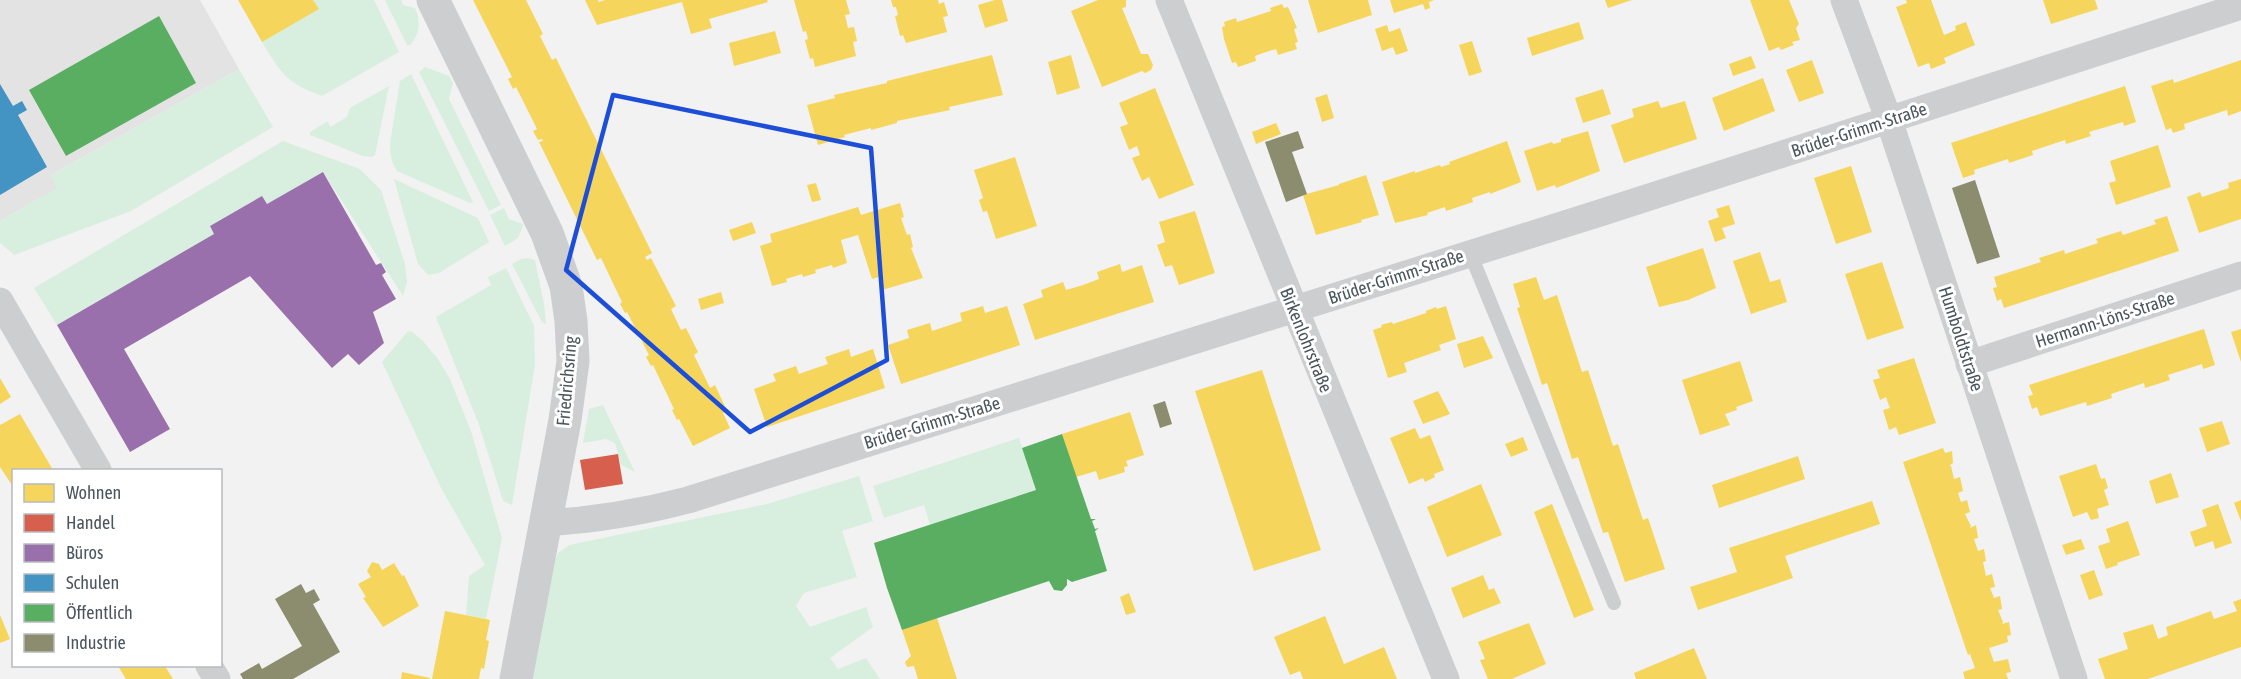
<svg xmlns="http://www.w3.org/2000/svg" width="2241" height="679" viewBox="0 0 2241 679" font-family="'Asap Condensed',sans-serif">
  <rect width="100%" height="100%" fill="#f2f2f2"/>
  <path fill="#e4e3e3" d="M0 0H200L239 69 51 175 58 188 0 221Z"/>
  <path fill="#d8efe0" d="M313 0H374L399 52 322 96C287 83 281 74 262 42L318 9Z
    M385 0H401L403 5 415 8C421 21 420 34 410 45H407Z
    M425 67 449 76 453 83 449 99 501 205 489 211 419 72Z
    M239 69 273 127 131 211 14 255 0 243V221L57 188 51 175Z
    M411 74 473 202 470 203 397 171C391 162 390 154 390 143L400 81Z
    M389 86 375 155 372 157 363 156 310 135V132L328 121 330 127 347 117 350 108Z
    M283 141 360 169 381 190 405 264 407 282 403 296 323 172 267 204 262 196 210 226 214 234 57 325 34 288Z
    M394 179 478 218 489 242 439 273 428 275 418 264Z
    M504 208 509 219 523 224V226L518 238 505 246 490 215Z
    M528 258 535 260 544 304 546 324 542 322 512 264 521 259Z
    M506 268 534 326 535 365 512 505 503 501 479 425 436 317 491 285 488 277Z
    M411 331 423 341 438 359 450 379 471 431 502 538 486 619 466 615 469 576 485 565 441 488 382 362 407 332Z
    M603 405 635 472 621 465 615 443 606 439 583 443 589 409Z
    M1019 438 1036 490 930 525 924 505 884 518 873 486Z
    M859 476 873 521 842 531 857 577 804 593 796 606 810 627 866 607 873 627 830 658 838 669 866 658 880 679H531L553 565 558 553 569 545 767 504Z"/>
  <path fill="#f6d55c" d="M238 0H313L319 9 262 42Z
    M473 0H526L543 34 540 36 552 60 556 58 652 253 645 257 647 260 651 258 676 306 671 309 681 330 686 328 698 352 694 355 710 388 715 385 727 411 723 413 730 428 693 446 679 419 677 420 672 410 674 409 653 365 651 366 646 357 649 355 627 312 625 313 620 304 622 302 601 258 597 260 539 142 543 141 542 139 538 140 533 131 537 129 516 87 513 89 508 79 512 77Z
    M585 0H598L599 2 605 0H767L768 2 709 19 712 28 691 34 682 2 597 25Z
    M794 0H846L850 14 845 15 848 28 854 27 857 41 853 42 856 56 815 67 813 58 810 59 805 40 808 39 806 31 803 32Z
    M891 0H938L939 4 944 2 948 16 943 17 947 32 906 43 903 35 900 36 895 16 898 15 896 7H893Z
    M995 0H1002L1008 21 985 28 978 5Z
    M1098 0H1126V7L1122 8 1141 54H1148L1153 65 1151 70 1145 73 1142 71 1102 87 1071 11Z
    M1308 0H1368L1372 15 1318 33Z
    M1390 0H1434L1429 2 1430 8 1425 10 1423 4 1394 13Z
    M1605 0H1632L1608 8Z
    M1750 0H1789L1799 24 1796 28 1800 40 1792 42 1794 45 1781 50 1779 47 1769 51Z
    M1906 0H1931L1944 35 1956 30 1955 26 1966 22 1975 45 1944 58 1946 63 1931 69 1929 63 1918 67 1896 7 1907 3Z
    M2043 0H2095L2098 9 2051 24Z
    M1282 4 1284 8 1288 7 1297 28 1294 29 1298 42 1295 43 1297 49 1278 55 1276 49 1266 52 1255 56 1256 61 1238 67 1236 62 1232 63 1224 39 1222 27 1225 26 1224 22 1236 18 1237 22 1271 11 1270 8Z
    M1579 22 1584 39 1532 56 1527 38Z
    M1387 25 1389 32 1400 28 1408 51 1396 55 1393 47 1382 51 1375 29Z
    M775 31 781 53 734 66 729 43Z
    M1472 41 1482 72 1469 76 1459 45Z
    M992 55 1003 95 949 107 950 110 897 121V123L871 130V128L844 135 845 137 818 145 807 105 835 98 834 95 887 83V81Z
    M1071 55 1080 88 1057 95 1048 62Z
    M1751 56 1756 68 1733 76 1729 64Z
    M1812 60 1824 93 1799 102 1786 70Z
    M2241 60V111L2228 116 2227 110 2184 124 2185 129 2173 133 2171 128 2166 130 2151 86 2173 79 2174 83Z
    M1763 78 1775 111 1724 131 1712 98Z
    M2125 86 2136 122 2124 126 2123 122 2089 132 2091 136 2066 144 2065 140 2032 151 2033 155 2009 163 2008 159 1974 170 1975 174 1963 178 1951 143Z
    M1155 88 1194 185 1159 199 1149 177 1142 181 1132 158 1140 155 1137 146 1129 150 1120 127 1128 124 1119 103Z
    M1603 89 1611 114 1583 123 1575 98Z
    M1327 94 1334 118 1322 122 1315 98Z
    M1658 101 1661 108 1685 101 1697 139 1624 163 1611 125 1634 117 1632 109Z
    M1276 123 1281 134 1256 144 1252 132Z
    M1588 131 1600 171 1556 188 1555 185 1537 191 1524 151 1552 142 1553 144 1561 142V139Z
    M1507 141 1521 182 1490 194V192L1472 198 1473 202 1446 211 1445 207 1427 213 1428 215 1395 223 1382 182 1415 171V173L1440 165 1441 167 1450 164 1449 162Z
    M2158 145 2171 187 2116 205 2109 183 2116 181 2110 161Z
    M1015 157 1037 226 996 239 987 211 983 212 979 200 983 198 974 170Z
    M1851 166 1872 232 1836 244 1814 178Z
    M1366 175 1379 215 1361 220 1362 222 1316 235 1303 195 1339 185V184Z
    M2241 179V219L2199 233 2187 197 2200 192 2202 197 2229 188 2228 183Z
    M816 183 821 200 812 202 807 185Z
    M900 203 904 217 901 218 907 235 910 234 913 247 911 248 923 278 882 290 879 277 872 279 858 235 841 240 847 263 833 268 832 265 815 270 816 273 803 277 802 274 786 279 787 282 772 286 760 246 772 242 770 234 858 207 861 215Z
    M1729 205 1735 224 1722 228 1726 238 1715 242 1708 221 1719 217 1716 209Z
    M1195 211 1215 273 1179 285 1172 265 1165 267 1157 245 1165 242 1159 222Z
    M2167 216 2179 251 2004 308 2001 299 1997 301 1993 288 1997 287 1994 277 2041 262 2039 258 2064 250 2065 254 2098 243 2096 239 2121 231 2123 235 2156 224 2154 220Z
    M752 222 756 233 733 241 729 230Z
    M1703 248 1716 288 1688 300 1659 307 1646 267Z
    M1760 252 1770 282 1780 279 1787 302 1751 314 1733 261Z
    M1882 262 1904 328 1867 340 1845 274Z
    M1120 264 1122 272 1142 265 1154 302 1035 340 1023 304 1043 297 1041 290 1063 282 1066 290 1083 285 1099 279 1097 272Z
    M1536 277 1544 300 1557 295 1582 372 1588 370 1613 446 1618 444 1643 520 1648 518 1665 569 1625 582 1608 532 1603 533 1578 457 1572 459 1547 383 1542 385 1517 308 1520 307 1513 284Z
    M721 292 724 303 701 310 698 299Z
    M983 306 985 313 1007 306 1020 345 901 384 888 345 909 338 907 330 930 323 932 331 962 321 960 313Z
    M1446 306 1456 339 1439 345 1441 350 1404 363 1407 372 1388 378 1373 330 1382 327 1381 325 1392 322 1393 324 1426 313V311L1436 307 1437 309Z
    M2204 329 2215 365 2203 369 2202 364 2168 375 2170 380 2145 388 2144 383 2111 394 2112 398 2087 406 2086 402 2040 416 2037 407 2032 409 2028 396 2033 395 2029 385Z
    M2241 329V362L2231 332Z
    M1483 336 1493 358 1464 368 1457 344Z
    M849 349 851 357 873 349 885 388 767 427 754 389 776 381 773 374 796 366 799 374 813 369 828 364 825 357Z
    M1914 358 1936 423 1899 435 1896 427 1889 430 1883 410 1890 408 1888 403 1886 397 1880 400 1873 380 1880 378 1877 370Z
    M1740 361 1753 401 1736 407 1737 410 1725 414 1730 425 1700 435 1682 380Z
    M1262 370 1321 550 1254 571 1195 391Z
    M0 378 11 397 0 404Z
    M1438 391 1450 414 1423 424 1413 401Z
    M1130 412 1144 455 1126 461 1128 466 1124 467 1125 472 1099 480 1096 471 1076 477 1062 434Z
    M20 414 53 470H14V488L0 467V425Z
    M2222 421 2230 444 2207 452 2199 428Z
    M1415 428 1420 439 1430 435 1444 470 1434 474 1435 477 1425 482 1423 478 1409 484 1390 438Z
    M1523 437 1528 450 1511 457 1505 444Z
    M1943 448 1945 453 1952 451 1953 463 1949 466H1951L1954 479 1960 477 1963 491 1958 493 1961 502 1967 500 1970 512 1965 514 1971 526 1970 528 1976 525 1978 538 1974 539 1978 551 1984 549 1986 561 1983 562 1986 576 1992 574 1995 587 1990 588 1994 598 2000 596 2002 609 1998 610 2003 622 2002 624 2009 622 2011 635 2007 636 2008 642 1989 648 1994 662 2008 659 2011 672 2006 673 2008 679H1965L1963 672 1975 668 1970 654 1968 655 1903 462Z
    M1798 456 1805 479 1719 508 1712 485Z
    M2096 464 2101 479 2105 478 2108 488 2104 490 2109 505 2097 509 2099 518 2091 520 2087 512 2073 517 2059 476Z
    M2171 473 2179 497 2156 504 2149 481Z
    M1481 484 1502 535 1447 557 1427 507Z
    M2241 500V521L2234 503Z
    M1872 501 1880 524 1785 556 1793 578 1698 610 1690 587 1737 572 1729 548Z
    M1552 504 1594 610 1574 618 1534 512Z
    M2218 504 2232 543 2215 549 2213 541 2195 547 2190 532 2207 526 2202 510Z
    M2128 521 2140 555 2117 563 2118 565 2106 569 2098 546 2110 542 2106 529Z
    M2081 539 2085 549 2066 555 2062 545Z
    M372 562 379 564 382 570 394 563 402 576 404 575 419 606 383 627 363 598 366 597 358 584 371 577 367 571Z
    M2094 570 2103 595 2089 600 2080 575Z
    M1483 575 1489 590 1494 588 1501 603 1463 618 1451 588Z
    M1129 593 1136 612 1126 615 1120 597Z
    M2241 599V647L2148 679H2105L2098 659 2128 649 2123 633 2153 624 2158 639 2168 635 2166 627 2189 619 2211 611 2214 619 2237 611 2233 602Z
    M445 611 490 620 486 640 489 641 484 669 481 668 479 679H432Z
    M0 615 10 639 0 643Z
    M1325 616 1344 664 1384 647 1397 679H1303L1300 671 1290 675 1274 637Z
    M937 618 957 679H918L914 666 907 667 905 662 911 656 902 630Z
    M1529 623 1546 664 1512 679H1488L1480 660 1485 659 1478 642Z
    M1694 648 1707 679H1636L1634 673Z
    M118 666H165L173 679H126Z
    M402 672 430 678V679H401Z"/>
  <path fill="#d6604d" d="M618 454 623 484 585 490 580 460Z"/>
  <path fill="#9970ab" d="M323 172 376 265 381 263 386 272 382 275 396 299 373 312 384 343 359 365 348 354 332 368 250 276 124 349 170 429 130 452 57 325 214 234 210 226 262 196 267 204Z"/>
  <path fill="#4393c3" d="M0 84 13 106 22 101 27 110 18 115 47 167 0 195Z"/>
  <path fill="#5aae61" d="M159 16 196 83 66 156 29 90Z
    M1062 434 1091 519H1096L1092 521 1095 529 1099 528 1095 531 1107 571 1072 582 1067 579V585L1062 591 1054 590 1049 581 902 630 887 588 874 543 1036 490 1022 448Z"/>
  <path fill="#8c8c6e" d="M1298 131 1304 148 1292 152 1307 194 1286 202 1265 142Z
    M1975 180 2000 257 1977 264 1952 188Z
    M1165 401 1172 424 1160 428 1153 405Z
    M301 584 306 593 314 589 320 600 313 604 340 652 293 679H243L240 674 259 663 262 669 302 646 275 599Z"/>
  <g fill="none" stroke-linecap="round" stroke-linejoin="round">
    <path stroke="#ccced0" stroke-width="14" d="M1470 253 1614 603"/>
    <path stroke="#ccced0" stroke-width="27" d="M1169 0 1446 679
      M1844 0 1889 120 2074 679
      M0 301 98 470
      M1969 364 2241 275
      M545 523C596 520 638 513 688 500L1603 212 2241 6
      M209 666 217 679"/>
    <path stroke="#ccced0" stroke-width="33" d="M433 0 547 233 566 286 571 321 573 361 565 420 516 679"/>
  </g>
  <path fill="none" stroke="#1d4ed8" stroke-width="4.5" stroke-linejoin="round" d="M613 95 871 148 887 360 750 432 566 270Z"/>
  <g text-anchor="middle" stroke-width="6" stroke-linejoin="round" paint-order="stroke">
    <g font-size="18" fill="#4a555d" stroke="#fff">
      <text transform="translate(1859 130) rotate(-18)" y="6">Brüder-Grimm-Straße</text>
      <text transform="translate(1396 277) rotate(-18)" y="6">Brüder-Grimm-Straße</text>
      <text transform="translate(2105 320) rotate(-18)" y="6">Hermann-Löns-Straße</text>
      <text transform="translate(1961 339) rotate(72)" y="6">Humboldtstraße</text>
      <text transform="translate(1306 340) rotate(68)" y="6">Birkenlohrstraße</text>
      <text transform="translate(567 381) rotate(-85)" y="6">Friedrichsring</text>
      <text transform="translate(932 423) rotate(-17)" y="6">Brüder-Grimm-Straße</text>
    </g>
  </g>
  <rect x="12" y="469" width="210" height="198" fill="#ffffff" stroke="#b7bbbe" stroke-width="1.5"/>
  <rect x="24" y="484" width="30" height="18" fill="#f6d55c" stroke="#b7bbbe" stroke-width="1.5"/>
  <text x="66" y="499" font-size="18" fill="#4a555d">Wohnen</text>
  <rect x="24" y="514" width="30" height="18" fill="#d6604d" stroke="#b7bbbe" stroke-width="1.5"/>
  <text x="66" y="529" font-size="18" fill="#4a555d">Handel</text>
  <rect x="24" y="544" width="30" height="18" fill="#9970ab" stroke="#b7bbbe" stroke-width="1.5"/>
  <text x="66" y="559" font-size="18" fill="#4a555d">Büros</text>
  <rect x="24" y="574" width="30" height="18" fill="#4393c3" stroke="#b7bbbe" stroke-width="1.5"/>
  <text x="66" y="589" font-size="18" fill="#4a555d">Schulen</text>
  <rect x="24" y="604" width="30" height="18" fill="#5aae61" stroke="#b7bbbe" stroke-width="1.5"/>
  <text x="66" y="619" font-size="18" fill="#4a555d">Öffentlich</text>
  <rect x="24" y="634" width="30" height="18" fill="#8c8c6e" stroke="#b7bbbe" stroke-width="1.5"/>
  <text x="66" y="649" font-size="18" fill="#4a555d">Industrie</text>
</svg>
